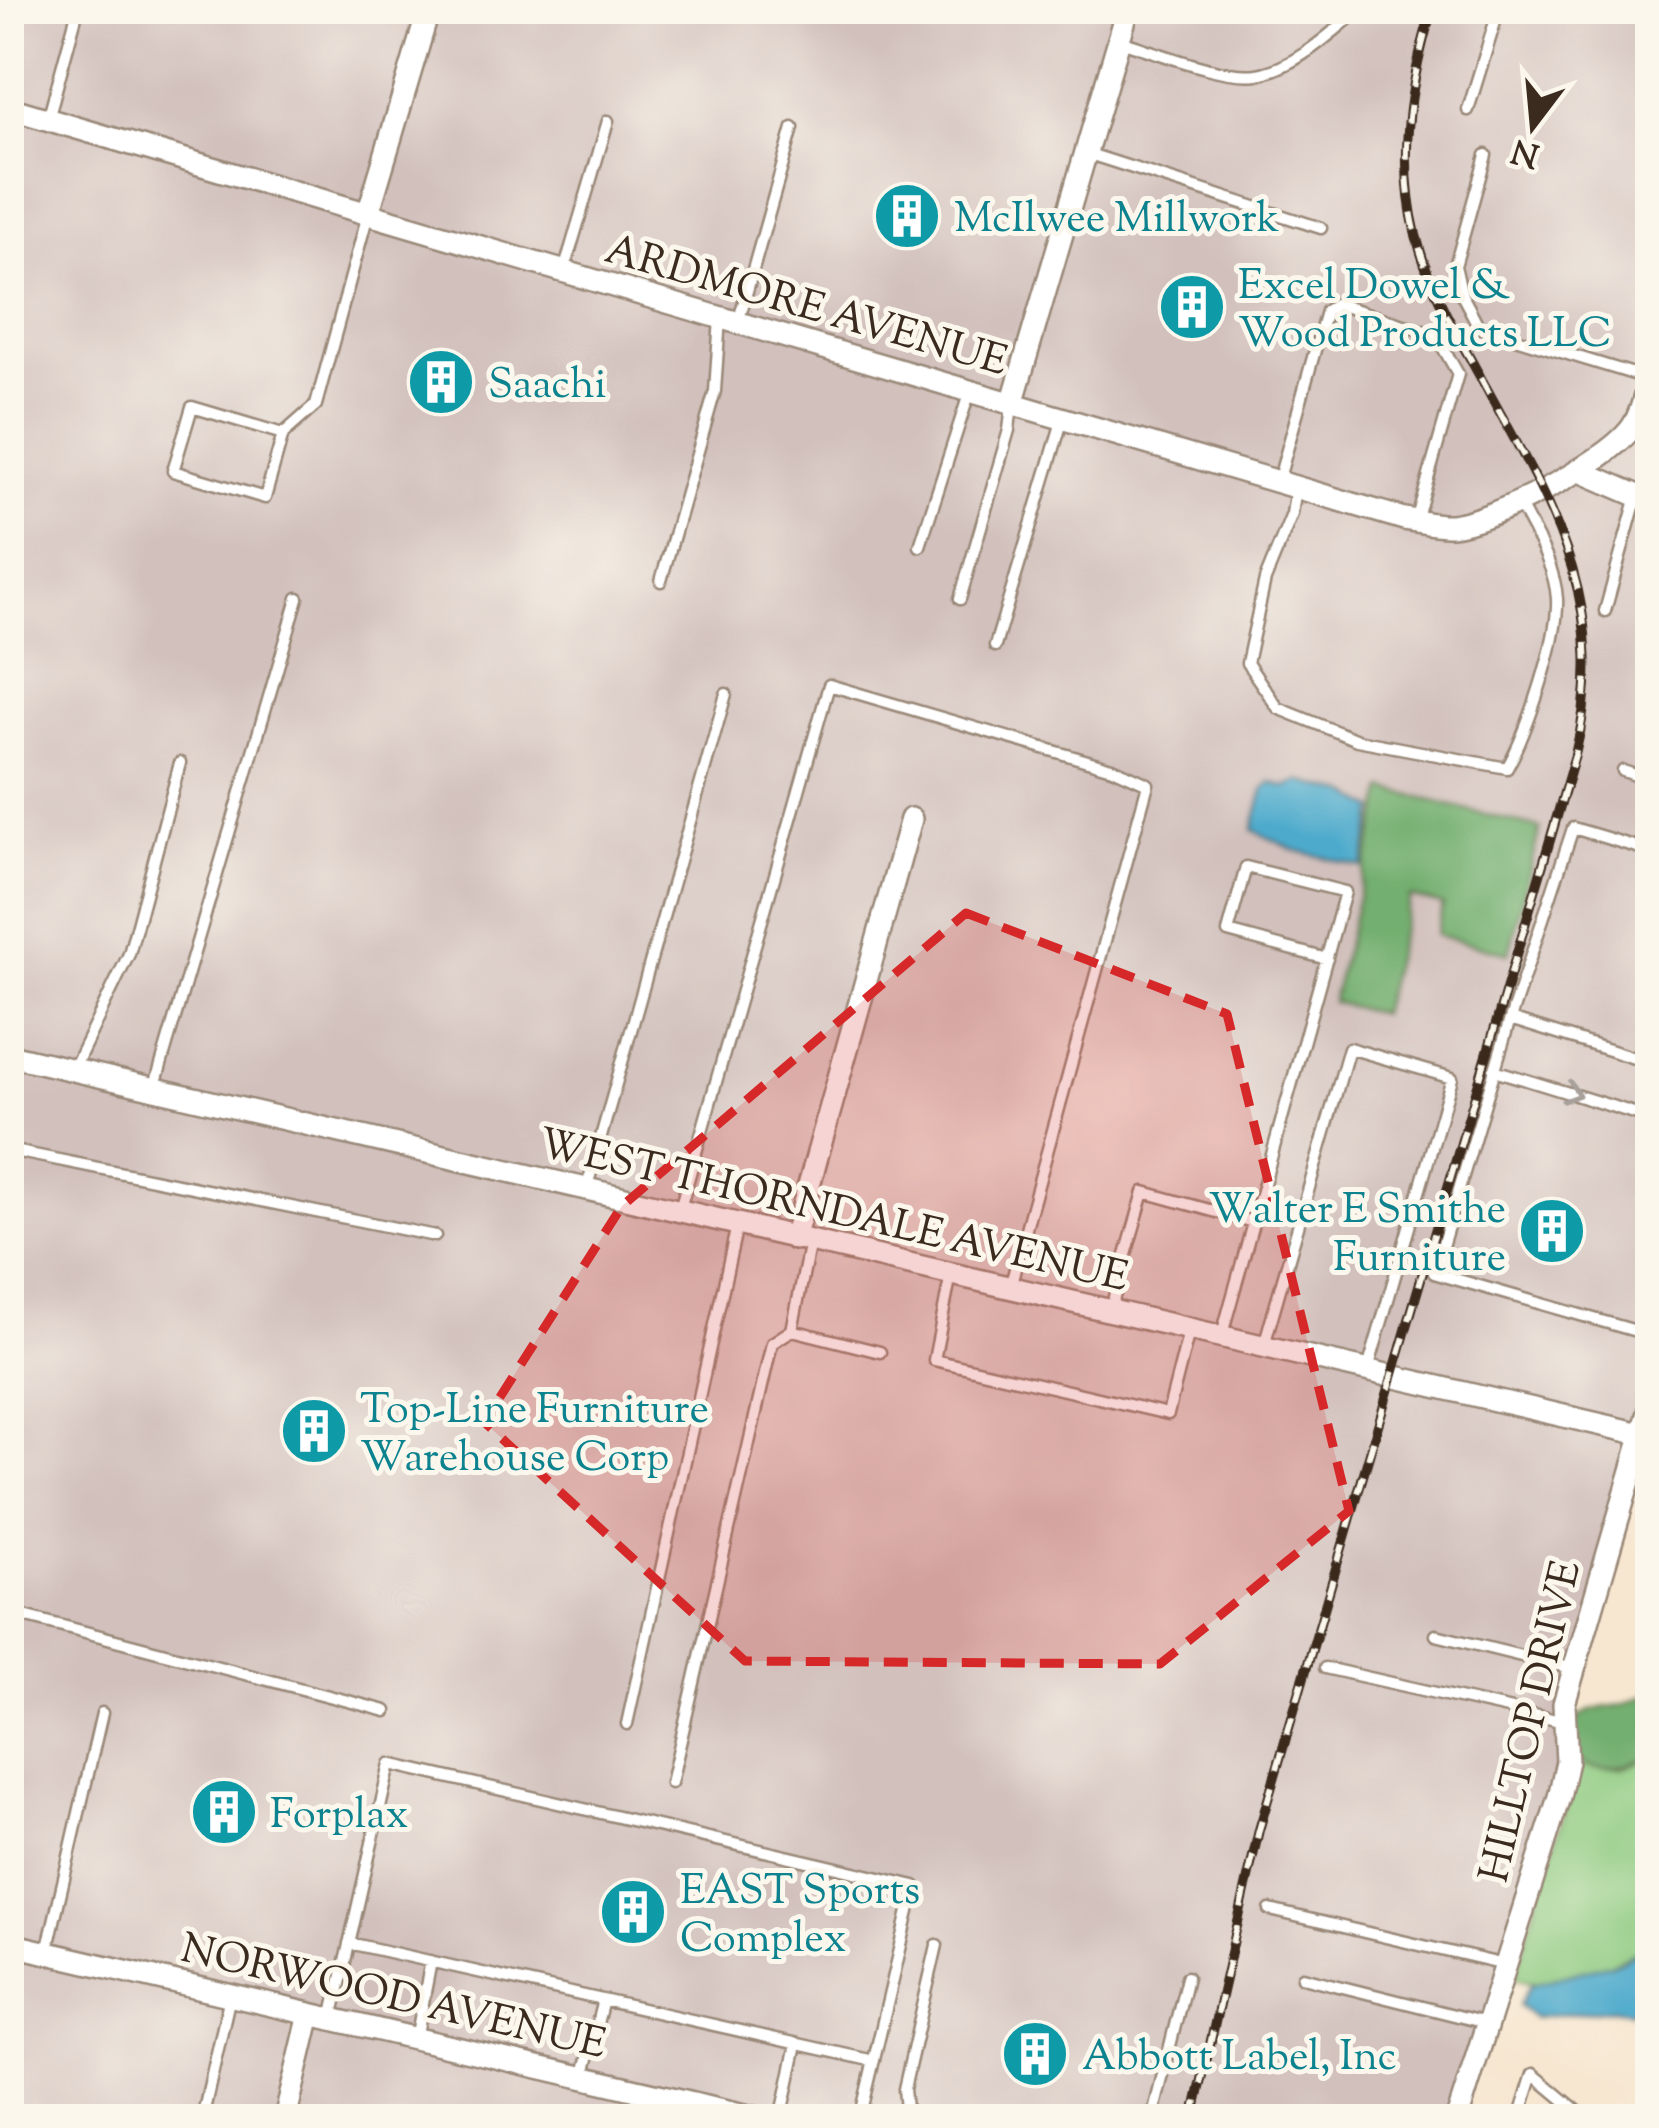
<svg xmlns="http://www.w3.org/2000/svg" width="1659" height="2128" viewBox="0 0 1659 2128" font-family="'Sorts Mill Goudy',serif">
  <rect width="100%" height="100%" fill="#fbf7ec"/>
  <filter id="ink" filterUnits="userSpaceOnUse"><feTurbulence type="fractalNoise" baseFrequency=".00833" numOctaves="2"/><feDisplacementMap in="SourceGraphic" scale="24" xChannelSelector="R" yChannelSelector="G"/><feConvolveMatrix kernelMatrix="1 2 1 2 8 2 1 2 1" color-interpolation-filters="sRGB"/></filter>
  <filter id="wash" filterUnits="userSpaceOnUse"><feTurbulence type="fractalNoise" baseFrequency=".004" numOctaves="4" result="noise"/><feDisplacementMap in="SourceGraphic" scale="48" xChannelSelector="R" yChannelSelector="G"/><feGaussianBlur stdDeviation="2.7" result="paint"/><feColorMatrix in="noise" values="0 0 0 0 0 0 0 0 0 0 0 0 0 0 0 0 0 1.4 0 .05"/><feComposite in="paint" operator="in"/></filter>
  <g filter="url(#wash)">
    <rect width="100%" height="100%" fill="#f7e7d1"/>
    <path fill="#d1c0bc" d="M9 9H1650V1429L1574 1669 1567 1761 1458 2119H9Z"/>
    <path fill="#8fcb81" stroke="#657a50" stroke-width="3" d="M1572 1751 1621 1769 1650 1757V1944C1620 1960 1545 1997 1514 1976L1567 1802Z"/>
    <path fill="#73af6f" stroke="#576c46" stroke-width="3" d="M1385 789 1540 828 1509 953 1436 935 1443 905 1410 897 1380 1014 1332 1002Z
      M1650 1694V1757C1630 1765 1587 1781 1573 1753 1569 1746 1572 1731 1573 1722 1590 1707 1600 1709 1620 1705 1630 1703 1639 1696 1650 1694Z"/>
    <path fill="#4eaacc" stroke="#446a75" stroke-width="3" d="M1300 781 1350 794 1376 809 1363 867 1294 850 1253 830 1264 789 1271 782 1286 787Z
      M1650 1944V2014L1611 2009 1534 2018 1519 2005 1531 1984 1619 1961Z"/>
  </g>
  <g filter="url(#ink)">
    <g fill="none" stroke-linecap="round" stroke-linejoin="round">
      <g stroke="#998878" stroke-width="15">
        <path id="lane" d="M1120 41C1155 51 1222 79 1257 74 1295 68 1331 33 1360 9
          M1468 110 1499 9
          M48 119 78 9
          M1086 153 1321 228
          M1486 155 1455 266 1462 295 1479 327 1650 379
          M564 271 608 121
          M738 323 793 128
          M283 434 192 407 173 471 265 498 283 434 316 405 368 214
          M1278 482 1326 311 1337 304 1436 335 1458 374 1416 521
          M1296 487 1292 514 1265 580 1247 663 1278 708 1357 740 1507 768C1527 733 1559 639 1557 599 1555 565 1534 533 1519 503
          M920 546 970 391
          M661 581 715 391 720 318
          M960 599 1009 430 1012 404
          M1605 611 1637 496
          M995 646 1063 418
          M1623 771 1650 780
          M1510 1019 1573 828 1650 851
          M1650 1063 1510 1019 1434 1273 1650 1335
          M73 1070 129 954 180 763
          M1494 1070 1650 1118
          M154 1089 298 598
          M9 1150 435 1236
          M586 1190 726 694
          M679 1212 829 685 1115 769 1148 784 1010 1287
          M951 1274 934 1360 1168 1414 1189 1331
          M1110 1311 1144 1192 1253 1222
          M792 1330 880 1352
          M1221 1338C1262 1189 1304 1041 1345 892L1246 867 1228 932 1327 959
          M1264 1345 1349 1048 1452 1078 1368 1369
          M9 1612 386 1711
          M1436 1635 1574 1669
          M1325 1668 1565 1722
          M627 1724 737 1225
          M671 1783 772 1343 792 1330 810 1242
          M1270 1910 1505 1965
          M349 1943 874 2061
          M47 1952 102 1713
          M1303 1977 1486 2023
          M332 2019 390 1764 915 1886 860 2119
          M416 2039 431 1961
          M583 2078 603 2000
          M202 2119 230 1996
          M781 2119 797 2044
          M907 2119 904 2089 937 1945
          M1152 2119 1187 1977
          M1519 2119 1533 2074 1587 2119"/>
      </g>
      <g stroke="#998878" stroke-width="26">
        <path id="street" d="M9 108 1404 519C1419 521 1436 526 1451 525 1494 521 1603 464 1630 430 1641 417 1645 394 1650 378
          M368 214 429 9
          M1012 404 1128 9
          M1578 470 1650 501
          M9 1055 1650 1436
          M794 1239 911 819
          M9 1944 762 2119
          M285 2119 310 2014
          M1457 2119 1559 1797 1567 1761 1564 1704 1650 1409"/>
      </g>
      <use href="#lane" stroke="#fff" stroke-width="10"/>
      <use href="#street" stroke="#fff" stroke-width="21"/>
      <g stroke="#3b2a1e" stroke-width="10">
        <path id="rail" d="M1193 2119 1259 1830 1575 755C1615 594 1544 495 1471 360 1448 320 1427 280 1416 235 1397 158 1410 84 1432 9"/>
      </g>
      <use href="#rail" stroke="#fbf7ec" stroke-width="6" stroke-dasharray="18" stroke-linecap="butt"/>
    </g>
    <defs><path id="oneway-chevron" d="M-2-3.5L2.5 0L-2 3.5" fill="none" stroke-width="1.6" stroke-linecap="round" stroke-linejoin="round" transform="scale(3)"/></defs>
    <use stroke="#a79f9a" href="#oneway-chevron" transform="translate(1572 1093) rotate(18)"/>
  </g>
  <path fill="#d62828" fill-opacity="0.2" stroke="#d62828" stroke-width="9" stroke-dasharray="24 15" stroke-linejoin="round" d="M966 913 1227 1014 1349 1511 1160 1664 745 1661 484 1422 622 1206Z"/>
  <defs>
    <g id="building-disc" transform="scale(3.45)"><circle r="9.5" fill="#0f9aa8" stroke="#fbf7ec"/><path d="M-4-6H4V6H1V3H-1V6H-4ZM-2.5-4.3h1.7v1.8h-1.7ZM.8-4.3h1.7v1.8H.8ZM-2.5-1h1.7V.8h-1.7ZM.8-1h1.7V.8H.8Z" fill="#fff"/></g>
  </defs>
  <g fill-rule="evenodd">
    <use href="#building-disc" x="907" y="216"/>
    <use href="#building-disc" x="1192" y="307"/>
    <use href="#building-disc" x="441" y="382"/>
    <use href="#building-disc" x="1552" y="1231"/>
    <use href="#building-disc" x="314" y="1431"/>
    <use href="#building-disc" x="224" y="1812"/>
    <use href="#building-disc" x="633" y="1912"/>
    <use href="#building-disc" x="1035" y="2054"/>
  </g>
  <g text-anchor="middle" stroke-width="10" stroke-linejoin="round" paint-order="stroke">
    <g font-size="42" fill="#0d838f" stroke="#fbf7ec" text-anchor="start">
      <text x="954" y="231">McIlwee Millwork</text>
      <text x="1238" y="298">Excel Dowel &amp;<tspan x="1238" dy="48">Wood Products LLC</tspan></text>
      <text x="488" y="397">Saachi</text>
      <text x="1506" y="1222" text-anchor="end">Walter E Smithe<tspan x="1506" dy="48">Furniture</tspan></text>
      <text x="360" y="1422">Top-Line Furniture<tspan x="360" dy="48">Warehouse Corp</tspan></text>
      <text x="270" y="1827">Forplax</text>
      <text x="680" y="1903">EAST Sports<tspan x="680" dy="48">Complex</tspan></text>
      <text x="1082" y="2069">Abbott Label, Inc</text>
    </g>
    <g font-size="42" fill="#3b2a1e" stroke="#fbf7ec">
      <text transform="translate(807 303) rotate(16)" y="15">ARDMORE AVENUE</text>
      <text transform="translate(834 1208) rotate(13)" y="15">WEST THORNDALE AVENUE</text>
      <text transform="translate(1528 1721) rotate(-77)" y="15">HILLTOP DRIVE</text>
      <text transform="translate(394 1994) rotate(13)" y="15">NORWOOD AVENUE</text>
    </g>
  </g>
  <rect width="1659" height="2128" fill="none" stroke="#fbf7ec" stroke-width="48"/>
  <g transform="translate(1533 126) rotate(196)" stroke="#fbf7ec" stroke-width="9" paint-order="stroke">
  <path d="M0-9L21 45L0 30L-21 45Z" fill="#3b2a1e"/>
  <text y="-18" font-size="33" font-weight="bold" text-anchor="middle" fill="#3b2a1e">N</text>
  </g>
</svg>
